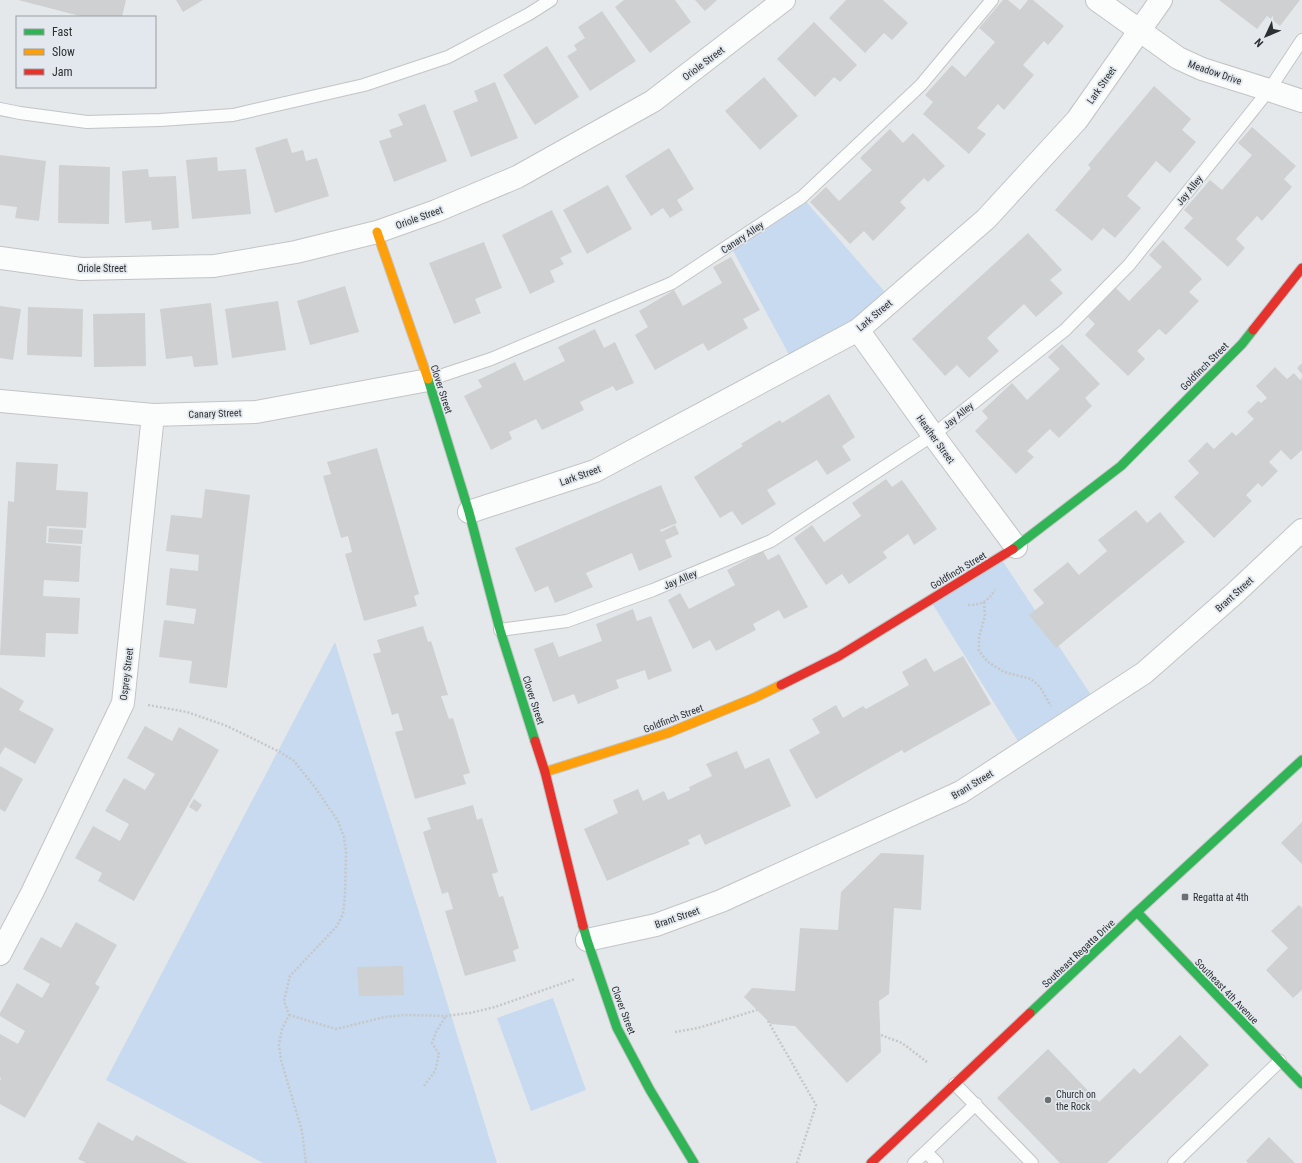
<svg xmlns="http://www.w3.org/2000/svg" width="1302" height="1163" viewBox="0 0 1302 1163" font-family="'Roboto Condensed',sans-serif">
  <rect width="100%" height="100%" fill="#e5e8ea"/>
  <path fill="#c7daef" d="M802 197 892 300 794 364 730 245Z
    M1000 557 1097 704 1024 751 930 600Z
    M335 642 497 1163H263L106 1080Z
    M553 998 586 1090 531 1111 497 1018Z"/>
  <path fill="#ced0d2" d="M18 0H126L122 17H84Z
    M176 0H203L183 12Z
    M624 0H675L691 22 650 53 615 7Z
    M695 0H717L705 11Z
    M846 0H883L908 23 892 40 884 33 865 53 829 18Z
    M1003 0H1008L1020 10 1028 0H1033L1064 26 1048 45 1044 41 1023 65 1034 75 1004 110 998 104 977 128 986 134 969 154 923 114 933 102 925 95 952 65 965 77 995 42 979 28Z
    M1219 0H1300L1280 26 1267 16 1257 29Z
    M602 11 636 61 590 91 567 56 577 50 574 45 585 38 578 27Z
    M814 22 857 65 840 82 834 77 815 97 777 59Z
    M547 46 579 97 535 125 503 75Z
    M764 77 798 116 760 150 725 111Z
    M495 82 518 138 471 157 453 111 478 101 474 91Z
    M1154 86 1191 119 1182 130 1196 142 1170 173 1156 161 1127 196 1141 208 1115 238 1103 228 1092 241 1055 210 1091 168 1088 165Z
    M425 104 447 161 394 182 379 141 392 137 389 130 403 125 398 114Z
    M1252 127 1296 166 1284 179 1292 187 1262 221 1257 216 1236 239 1245 248 1228 267 1184 228 1193 218 1184 210 1210 180 1222 190 1252 155 1238 143Z
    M890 129 903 143 913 133 945 166 928 182 924 178 900 202 906 208 873 241 864 231 850 244 810 202 826 187 839 201 872 170 860 158Z
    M287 138 292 153 303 150 306 161 317 158 329 196 275 213 255 148Z
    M669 148 694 189 677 200 683 210 670 218 663 208 651 216 625 176Z
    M0 155 46 161 39 221 15 218 17 207 0 205Z
    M217 157 218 171 246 169 251 214 192 219 186 160Z
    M59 165 110 167 109 224 58 223Z
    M148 169 149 177 176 176 179 228 152 230 151 221 125 223 122 171Z
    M608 185 632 229 587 254 563 210Z
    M552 210 572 252 560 258 564 264 550 271 555 282 530 294 502 235Z
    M1028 233 1062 270 1050 280 1063 293 1036 317 1024 304 987 338 999 351 969 378 957 365 945 376 912 339Z
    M1163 240 1202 279 1189 292 1199 301 1166 335 1159 329 1137 351 1145 359 1128 376 1085 335 1095 324 1088 317 1116 288 1129 301 1162 267 1149 255Z
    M484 242 502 288 475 299 481 313 454 324 429 263Z
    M731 257 760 310 743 319 748 328 708 351 703 343 655 370 635 335 648 327 639 311 674 290 683 306 722 283 713 267Z
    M345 286 359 332 310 345 297 301Z
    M278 301 286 350 232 358 225 309Z
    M211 303 218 365 194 367 192 356 166 359 160 309Z
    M0 306 21 309 13 360 0 358Z
    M28 307 83 309 82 357 27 355Z
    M145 313 146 366 94 367 93 314Z
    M595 329 604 348 615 342 634 383 616 391 613 386 580 402 584 410 542 430 536 419 509 432 512 439 491 450 464 396 482 387 478 380 515 362 524 381 565 361 558 347Z
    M1062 344 1100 384 1085 398 1092 406 1059 438 1050 429 1027 451 1034 457 1016 474 975 431 988 418 982 411 1012 383 1027 400 1060 369 1048 357Z
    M1302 363V374L1297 368Z
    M1275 367 1287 379 1294 373 1300 380 1302 378V450L1291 460 1281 450 1269 462 1278 471 1262 487 1258 483 1246 495 1252 501 1214 538 1174 497 1199 473 1188 461 1207 442 1214 449 1232 432 1236 436 1254 419 1247 412 1258 401 1261 403 1267 398 1256 386Z
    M829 394 855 437 842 446 851 460 827 475 817 460 767 490 776 504 742 525 732 511 720 518 694 477 743 446 741 444 780 420 782 423Z
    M377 448 419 594 414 596 417 606 364 621 345 554 352 552 348 536 341 538 323 476 331 474 327 462Z
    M16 462 58 464 56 490 88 492 86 528 47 526 46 543 81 546 79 582 44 580 43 596 80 598 78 634 46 633 45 657 0 655 8 501 14 502Z
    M886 479 892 487 902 480 937 529 914 545 908 534 883 552 887 558 849 584 842 574 826 585 794 538 812 525 824 542 861 516 852 503Z
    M661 485 677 523 660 530 661 532 675 525 679 534 665 540 672 557 639 571 632 553 586 573 593 587 555 603 548 586 535 592 515 548Z
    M205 489 250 495 227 688 189 683 192 661 159 657 164 620 194 624 196 609 166 605 170 568 198 571 199 555 166 551 171 515 202 518Z
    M1136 510 1147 523 1160 512 1185 542 1056 648 1029 615 1044 603 1033 590 1068 562 1079 575 1107 551 1098 540Z
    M49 528 83 530 82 544 48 542Z
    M763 551 768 560 779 554 808 607 784 619 779 610 753 624 756 630 716 651 710 640 693 649 668 600 680 593 689 609 735 585 727 570Z
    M633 609 637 621 651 616 672 671 648 680 645 670 616 680 619 688 578 704 574 694 553 702 534 649 553 642 559 657 602 641 596 624Z
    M423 626 428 642 431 641 448 695 441 696 449 719 453 718 470 773 463 775 466 784 415 799 395 732 403 730 398 713 392 715 373 654 381 652 377 640Z
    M963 656 991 704 904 753 902 750 816 799 789 750 820 733 812 719 836 705 843 718 863 706 866 709 909 685 902 672 926 658 934 672Z
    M0 687 24 701 19 710 54 729 35 764 5 747 0 755Z
    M145 726 172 741 179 727 219 750 134 901 98 881 102 873 75 858 93 826 120 841 129 824 105 811 124 778 145 790 155 774 127 758Z
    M737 751 745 769 769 758 791 806 705 845 700 834 688 840 690 844 607 881 584 829 618 813 613 800 638 789 643 801 664 791 668 800 690 790 689 787 712 776 706 764Z
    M0 766 23 779 5 812 0 809Z
    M194 799 202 805 197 812 189 807Z
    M473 805 477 820 482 818 498 872 492 874 499 897 503 896 519 948 513 951 516 961 465 976 445 911 453 909 448 892 442 894 423 832 431 829 427 818Z
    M1302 822V864L1281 843Z
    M881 853 924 855 921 910 894 908 889 994 879 1001 881 1052 847 1083 795 1026 771 1024 744 997 752 988 795 991 800 928 838 930 841 892Z
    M1299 905 1302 908V990L1293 998 1266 970 1288 948 1271 931Z
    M76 922 117 945 95 984 100 987 25 1118 0 1104V1081L1 1078 0 1077V1034L18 1044 25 1031 0 1016V1013L17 983 42 998 50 984 23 969 41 937 61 948Z
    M403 966 404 995 359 996 357 967Z
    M1180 1035 1209 1065 1107 1163H1060L997 1098 1048 1049 1099 1102 1134 1068 1140 1074Z
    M98 1122 133 1141 136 1135 188 1163H86L78 1159Z
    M1269 1137 1295 1163H1248L1246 1161Z"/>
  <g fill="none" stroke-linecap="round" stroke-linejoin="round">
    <g stroke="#c2c4c6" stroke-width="14">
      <path id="lane" d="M0 109 20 113 87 122 160 120 233 115 364 85 448 57 529 14 551 0
        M428 380 491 359 672 283 802 197 921 85 992 0
        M500 630 567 621 653 590 771 541 933 435 1065 330 1129 265 1269 90 1302 40
        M955 1084 1032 1163
        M926 1152 937 1163
        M914 1163 976 1104
        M1174 1163 1280 1061"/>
    </g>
    <g stroke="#c2c4c6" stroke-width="24">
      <path id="street" d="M1097 0 1178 58 1202 69 1269 90 1302 101
        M0 258 81 269 214 266 296 252 377 232 436 211 517 177 653 101 784 0
        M858 330 933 435 1016 547
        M0 401 153 415 256 412 428 380
        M469 512 595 471 858 330 986 219 1077 120 1161 0
        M587 940 656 925 721 901 961 792 1144 673 1234 594 1302 530
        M0 954 32 893 123 703 153 415"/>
    </g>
    <g stroke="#c2c4c6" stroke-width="11">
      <path id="fast" d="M428 379 469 512 500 630 535 741
        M1013 549 1121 466 1242 344 1253 330
        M1137 912 1302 1084
        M583 926 587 940 617 1028 650 1090 694 1163
        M1030 1013 1137 912 1302 760"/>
    </g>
    <g stroke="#c2c4c6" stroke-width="11">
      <path id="slow" d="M377 232 428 379
        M545 772 668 733 754 698 781 685"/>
    </g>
    <g stroke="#c2c4c6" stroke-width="11">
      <path id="jam" d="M1253 330 1302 268
        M781 685 839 656 1013 549
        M535 741 545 772 583 926
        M871 1163 1030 1013"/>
    </g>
    <path stroke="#c6c7c8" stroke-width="2.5" stroke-dasharray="2 2" stroke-linecap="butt" d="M984 602 985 616 979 637V651L988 662 1004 672 1031 679 1040 687 1051 706
      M968 605C982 605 988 601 995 590
      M148 705 187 712 227 726 280 752 294 761 314 786 338 821 344 837 346 851 345 895 343 914 337 926 290 976 284 1001 289 1015 282 1029 279 1045 281 1060 302 1131 306 1163
      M289 1015 336 1029 385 1017 407 1015 446 1016 470 1013 495 1007 575 979
      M768 1021 816 1105 797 1163
      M675 1032 698 1028 757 1010
      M881 1035 902 1043 927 1062
      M424 1086 435 1071 439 1054 432 1043 436 1032 446 1016"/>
    <use href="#lane" stroke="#fbfcfc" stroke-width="12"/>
    <use href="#street" stroke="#fbfcfc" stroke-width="22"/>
    <use href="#fast" stroke="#30b455" stroke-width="9"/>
    <use href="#slow" stroke="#ff9f0a" stroke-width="9"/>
    <use href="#jam" stroke="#e5322d" stroke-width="9"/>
  </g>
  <g fill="#6d7072" stroke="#e2e8ed" stroke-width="1.5">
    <rect x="1181" y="893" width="8" height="8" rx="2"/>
    <circle cx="1048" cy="1100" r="4"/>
  </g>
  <g text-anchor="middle" stroke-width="3.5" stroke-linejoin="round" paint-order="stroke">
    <g font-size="10" fill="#2d2f32" stroke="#e2e8ed">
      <text transform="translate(703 63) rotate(-37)" y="4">Oriole Street</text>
      <text transform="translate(1215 72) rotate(19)" y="4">Meadow Drive</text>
      <text transform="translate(1101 85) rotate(-55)" y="4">Lark Street</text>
      <text transform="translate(1189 190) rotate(-51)" y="4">Jay Alley</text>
      <text transform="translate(419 217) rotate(-20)" y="4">Oriole Street</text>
      <text transform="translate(742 237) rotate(-34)" y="4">Canary Alley</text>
      <text x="102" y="272">Oriole Street</text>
      <text transform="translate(874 315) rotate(-40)" y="4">Lark Street</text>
      <text transform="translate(1204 366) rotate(-45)" y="4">Goldfinch Street</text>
      <text transform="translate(442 389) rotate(72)" y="4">Clover Street</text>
      <text transform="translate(215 413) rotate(-2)" y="4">Canary Street</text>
      <text transform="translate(958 415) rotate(-39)" y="4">Jay Alley</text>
      <text transform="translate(936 439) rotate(54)" y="4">Heather Street</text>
      <text transform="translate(580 475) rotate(-20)" y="4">Lark Street</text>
      <text transform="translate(958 570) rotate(-31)" y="4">Goldfinch Street</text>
      <text transform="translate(680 579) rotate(-23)" y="4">Jay Alley</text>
      <text transform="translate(1234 594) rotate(-42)" y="4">Brant Street</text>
      <text transform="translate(126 674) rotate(-83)" y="4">Osprey Street</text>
      <text transform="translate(534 700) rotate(72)" y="4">Clover Street</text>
      <text transform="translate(673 718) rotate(-21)" y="4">Goldfinch Street</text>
      <text transform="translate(972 784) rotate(-31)" y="4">Brant Street</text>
      <text transform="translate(677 917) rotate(-19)" y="4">Brant Street</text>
      <text transform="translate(1078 953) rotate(-43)" y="4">Southeast Regatta Drive</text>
      <text transform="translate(1227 991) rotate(46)" y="4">Southeast 4th Avenue</text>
      <text transform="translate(624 1010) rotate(69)" y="4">Clover Street</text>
    </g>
    <g font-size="10" fill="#2d2f32" stroke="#e2e8ed" text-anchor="start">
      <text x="1193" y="901">Regatta at 4th</text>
      <text x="1056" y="1098">Church on<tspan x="1056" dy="12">the Rock</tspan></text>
    </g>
  </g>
  <rect x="16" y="16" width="140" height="72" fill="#e2e8ed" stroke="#9a9ea2"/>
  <rect x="24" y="29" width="20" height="6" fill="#30b455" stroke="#9a9ea2"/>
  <text x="52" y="36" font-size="12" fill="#2d2f32">Fast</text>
  <rect x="24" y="49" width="20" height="6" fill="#ff9f0a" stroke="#9a9ea2"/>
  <text x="52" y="56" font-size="12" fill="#2d2f32">Slow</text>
  <rect x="24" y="69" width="20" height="6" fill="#e5322d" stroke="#9a9ea2"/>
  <text x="52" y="76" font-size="12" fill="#2d2f32">Jam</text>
  <g transform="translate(1266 36) rotate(226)" stroke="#e2e8ed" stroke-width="3" paint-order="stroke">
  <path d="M0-3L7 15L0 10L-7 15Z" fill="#2d2f32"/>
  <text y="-6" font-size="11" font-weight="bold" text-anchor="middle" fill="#2d2f32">N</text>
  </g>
</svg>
